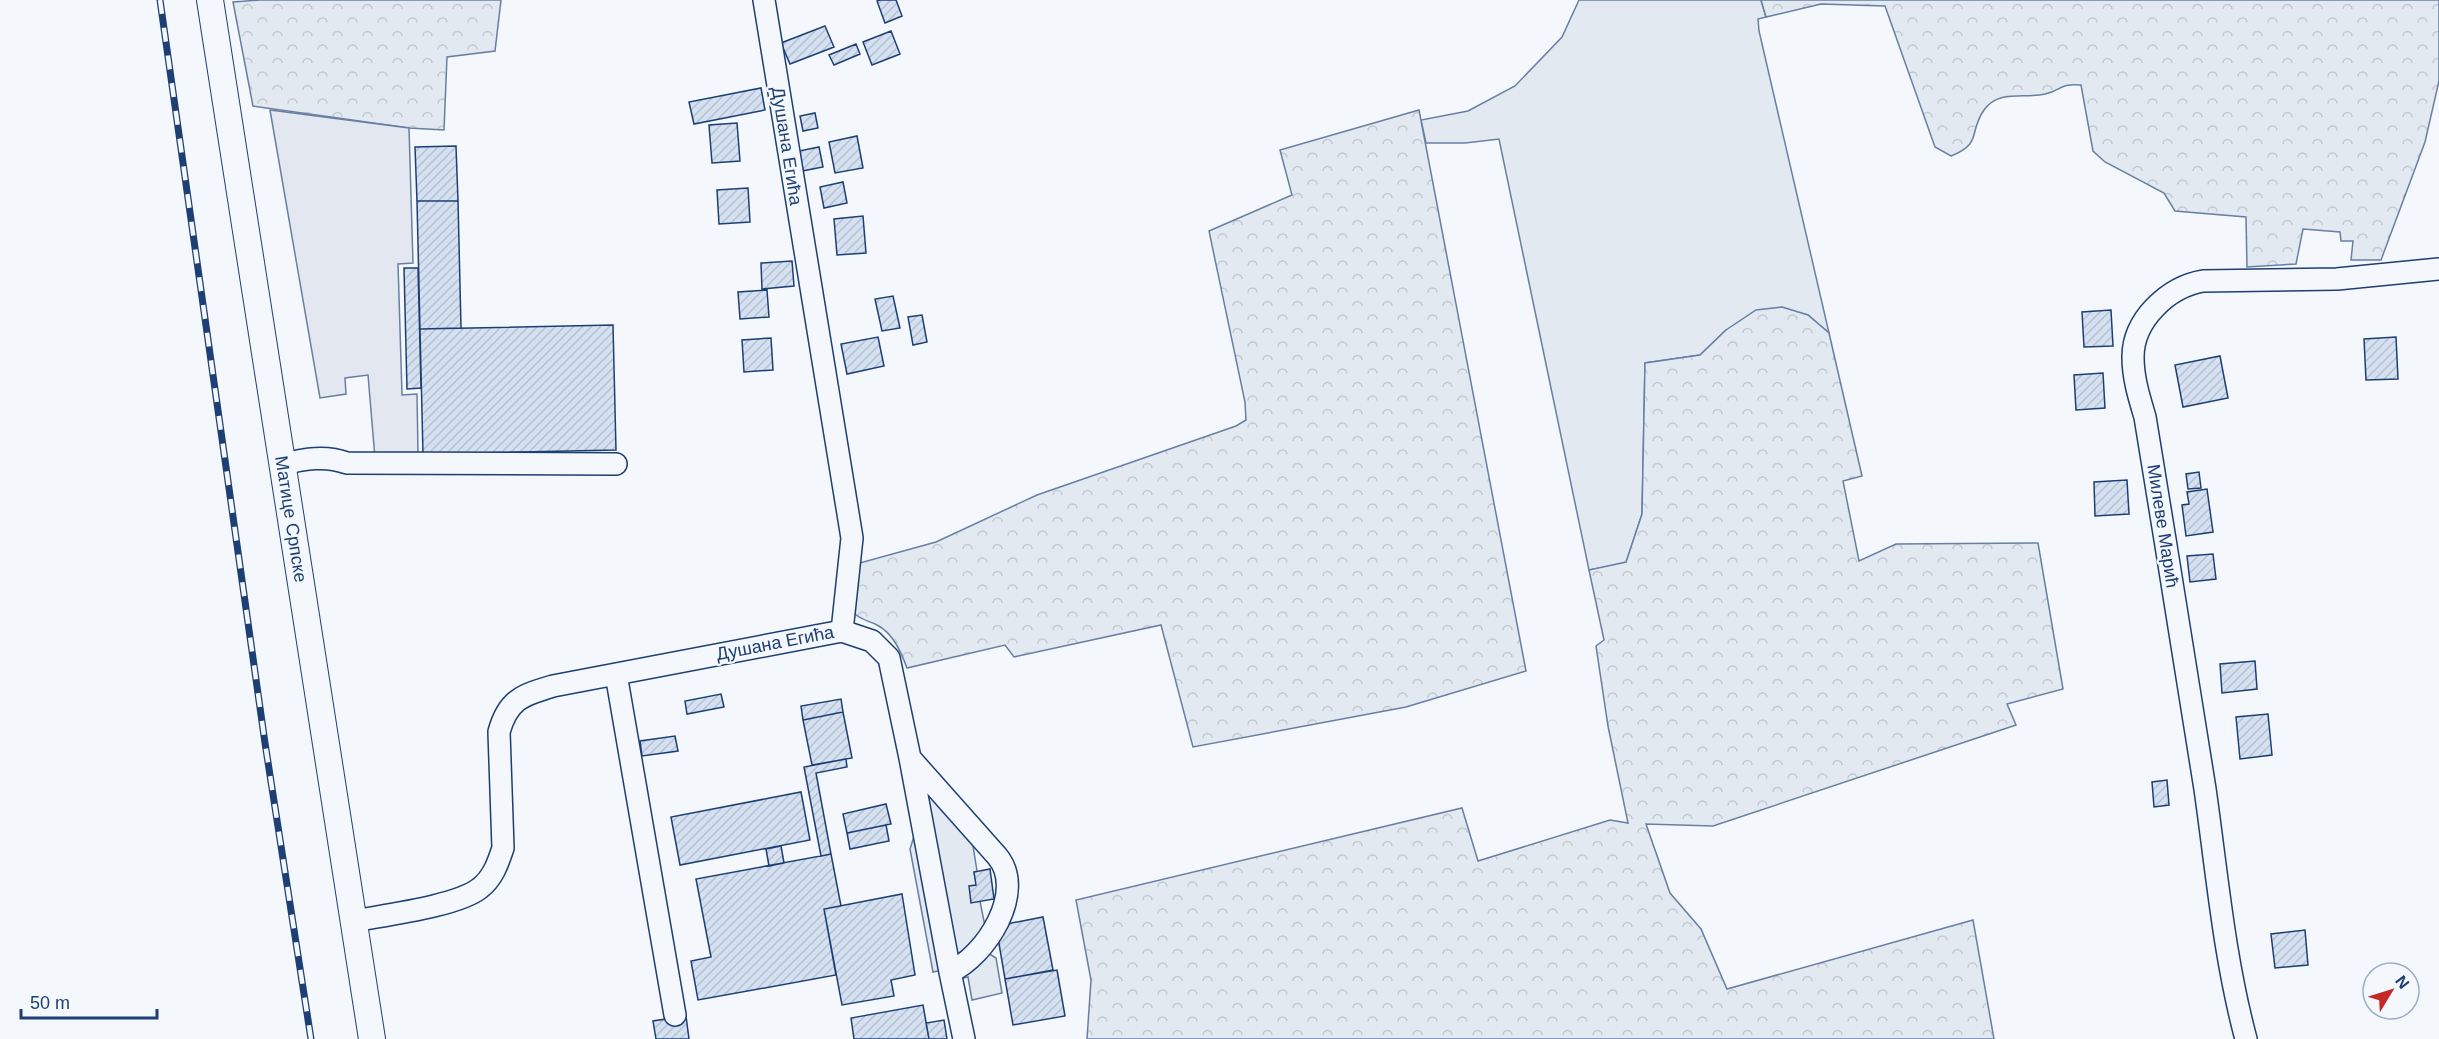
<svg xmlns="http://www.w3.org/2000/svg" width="2439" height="1039" viewBox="0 0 2439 1039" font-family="Helvetica,sans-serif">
  <defs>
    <pattern id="forest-crowns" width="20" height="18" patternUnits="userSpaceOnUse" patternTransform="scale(1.5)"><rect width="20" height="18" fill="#e3e9f0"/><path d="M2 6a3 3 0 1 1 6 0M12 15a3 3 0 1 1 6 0" fill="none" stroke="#c2c9d1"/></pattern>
    <pattern id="building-hatch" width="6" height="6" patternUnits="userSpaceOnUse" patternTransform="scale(1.5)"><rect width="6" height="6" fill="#d5e0f0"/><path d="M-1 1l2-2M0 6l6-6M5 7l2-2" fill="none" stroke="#b6c1d1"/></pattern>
  </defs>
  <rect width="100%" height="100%" fill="#f4f7fb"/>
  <path fill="#e3e9f0" stroke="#687fa3" stroke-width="1.5" d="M1579 0H1761L1766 17 1758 19 1759 31 1829 333 1808 315 1726 330 1700 355 1645 363 1642 514 1626 563 1589 570 1499 139 1465 143H1426L1421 120 1468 111 1515 86 1562 37Z
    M924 789 970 838 973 846 977 871 974 872 985 926 958 960Z
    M915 833 947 969 933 972 910 849Z
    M988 953 996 958 1002 993 972 1000 968 977 959 979Z"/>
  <path fill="url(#forest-crowns)" stroke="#687fa3" stroke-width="1.5" d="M260 0H501L495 51 447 57 444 130 409 128 253 106 233 2Z
    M1761 0H2439V81L2425 142 2381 260H2351L2353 241H2341L2340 232 2303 229 2296 264 2247 267 2246 217 2175 211 2164 193 2105 162 2093 151 2081 85C2058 83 2062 91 2045 94 2025 99 1999 89 1984 110 1968 133 1983 143 1951 156L1935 147 1885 6 1821 4 1766 17Z
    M1419 110 1526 671 1406 707 1193 747 1161 625 1014 657 1005 645 907 668C901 652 893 633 877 625 869 621 862 620 855 614L854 601 856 564 936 542 1037 495 1236 426 1246 420 1245 402 1209 231 1292 195 1280 150Z
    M1782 307 1808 315 1829 333 1862 476 1843 481 1859 561 1896 544 2038 543 2063 689 2007 704 2016 725 1713 826 1646 824 1670 893 1701 929 1727 989 1973 920 1994 1039H1087L1091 980 1076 900 1462 808 1478 861 1610 820 1628 823 1608 726 1596 646 1604 640 1589 570 1626 562 1642 514 1645 363 1700 355 1726 330 1756 310Z"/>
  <path fill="#e3e8f0" stroke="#687fa3" stroke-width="1.5" d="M270 110 409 128 413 263 398 264 402 395 417 394 418 454 375 458 368 375 345 378 346 394 320 398Z"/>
  <path fill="url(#building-hatch)" stroke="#1d3f73" stroke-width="1.5" d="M880 0H896L902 16 885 23 877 1Z
    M825 26 834 47 790 64 781 43Z
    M891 31 900 54 872 65 863 42Z
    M856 44 860 54 834 65 829 55Z
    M761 88 765 110 694 124 689 102Z
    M815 113 818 128 803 131 800 116Z
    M737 123 740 161 712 163 709 125Z
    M857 136 863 168 835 173 829 142Z
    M456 146 458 201H417L415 147Z
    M819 147 823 167 802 171 799 151Z
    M843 182 847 203 824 208 820 187Z
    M748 188 750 222 719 224 717 190Z
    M417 201H458L461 328 420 329Z
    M863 216 866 253 837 255 834 219Z
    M792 261 794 286 762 289 761 263Z
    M404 268H418L421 388 407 389Z
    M767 290 769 317 740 319 738 292Z
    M893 296 900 328 882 331 875 299Z
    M2111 310 2113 346 2084 347 2082 312Z
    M922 315 927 342 913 345 908 317Z
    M613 325 616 450 423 454 420 329Z
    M878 337 884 366 847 374 841 344Z
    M2396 337 2398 379 2366 380 2364 339Z
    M771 338 773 370 744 372 742 340Z
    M2220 356 2228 398 2183 407 2175 365Z
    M2103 373 2105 408 2076 410 2074 375Z
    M2199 472 2201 488 2188 489 2186 474Z
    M2127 480 2129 514 2095 516 2094 482Z
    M2207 489 2213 532 2186 536 2182 505 2189 504 2187 492Z
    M2213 554 2216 579 2190 582 2187 556Z
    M2255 661 2257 689 2222 693 2220 664Z
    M721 694 724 707 687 714 685 701Z
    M841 699 843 712 803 720 801 706Z
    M843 712 852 758 812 765 803 720Z
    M2268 714 2272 755 2240 759 2236 717Z
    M675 736 678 751 642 756 640 741Z
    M846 759 847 767 816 773 831 854 821 856 804 767Z
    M2167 780 2169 805 2154 807 2152 782Z
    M801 792 810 840 680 865 671 817Z
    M886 804 891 824 847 833 843 814Z
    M886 825 889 841 850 849 847 833Z
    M781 846 784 863 769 866 766 849Z
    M831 854 841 906 824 909 836 975 698 1000 691 961 711 957 696 879Z
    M990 869 994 899 971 903 969 886 976 885 974 872Z
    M902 894 915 975 891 980 894 996 842 1005 824 909Z
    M1043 917 1053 970 1005 979 996 926Z
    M2305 930 2308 965 2275 968 2271 934Z
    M1057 970 1065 1016 1013 1025 1005 979Z
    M923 1005 929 1039H854L851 1018Z
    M686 1016 689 1039H656L653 1021Z
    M944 1020 947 1039H929L926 1023Z"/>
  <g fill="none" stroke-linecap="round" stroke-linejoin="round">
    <g stroke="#1d3f73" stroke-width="24">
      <path id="minor" d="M764 0 852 538 842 631
        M282 464C305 459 325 455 347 463L616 464
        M616 674 675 1015
        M354 921C385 915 458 906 480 888 493 878 498 863 503 848L499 732C508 699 523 695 553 686L842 631 872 641 889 658 910 758 997 856C1027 891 986 956 950 972L910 758
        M950 972 964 1039
        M2246 1039C2224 957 2217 873 2205 789 2186 664 2165 541 2145 417 2139 397 2133 378 2133 357 2133 320 2168 287 2203 281L2337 279 2439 269"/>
    </g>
    <g stroke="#1d3f73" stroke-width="28">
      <path id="major" d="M210 0 372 1039"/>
    </g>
    <use href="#minor" stroke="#f4f7fb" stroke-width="21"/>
    <use href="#major" stroke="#f4f7fb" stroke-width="26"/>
    <g stroke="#1d3f73" stroke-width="7">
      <path id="rail" d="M160 0 265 743 311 1039"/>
    </g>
    <use href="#rail" stroke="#f4f7fb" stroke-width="4.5" stroke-dasharray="14" stroke-linecap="butt"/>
  </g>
  <g text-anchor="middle" stroke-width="4.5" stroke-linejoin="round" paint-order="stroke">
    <g font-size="18" fill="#1d3f73" stroke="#f4f7fb">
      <text transform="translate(787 146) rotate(81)" y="6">Душана Егића</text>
      <text transform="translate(291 519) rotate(81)" y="6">Матице Српске</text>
      <text transform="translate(2163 526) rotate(81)" y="6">Милеве Мaрић</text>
      <text transform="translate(775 643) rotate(-11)" y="6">Душана Егића</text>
    </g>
  </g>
  <g transform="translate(2391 991) rotate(52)"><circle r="28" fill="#f4f7fb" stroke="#9eadc5" stroke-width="1.5"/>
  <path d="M0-4.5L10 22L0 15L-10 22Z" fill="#c62828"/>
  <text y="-9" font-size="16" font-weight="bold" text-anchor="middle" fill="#1d3f73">N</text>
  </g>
  <path d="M21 1009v9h136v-9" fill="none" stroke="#1d3f73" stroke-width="3"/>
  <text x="30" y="1009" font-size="18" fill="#1d3f73" stroke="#f4f7fb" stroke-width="4.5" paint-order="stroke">50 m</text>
</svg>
